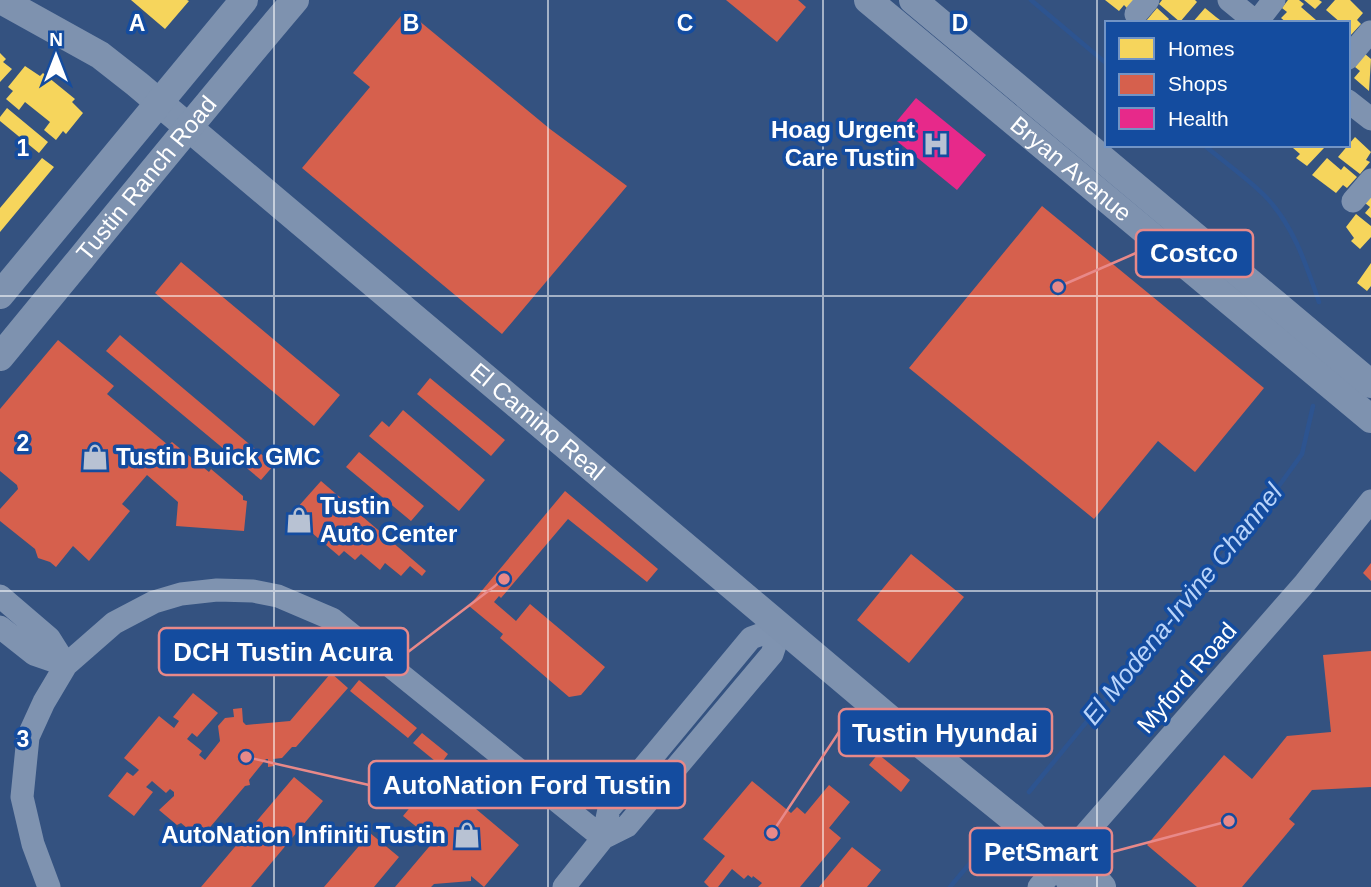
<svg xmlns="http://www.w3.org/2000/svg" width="1371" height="887" viewBox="0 0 1371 887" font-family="Helvetica,sans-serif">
  <rect width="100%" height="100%" fill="#345280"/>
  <path fill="#f6d55c" d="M131 0H187L189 1 165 29Z
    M1105 0H1134L1127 8 1124 5 1119 11Z
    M1162 0H1195L1197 2 1180 22 1159 4Z
    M1288 0H1299L1304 4 1301 7 1316 20 1314 23H1287L1281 18 1287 12 1282 8Z
    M1304 0H1319L1322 2 1315 9Z
    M1335 0H1350L1363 13 1357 20 1361 24 1350 36 1348 23H1341L1326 10Z
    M1157 8 1169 19 1166 23 1146 21Z
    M1205 8 1216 17 1224 23H1192Z
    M0 53 6 59 3 62 12 69 0 82Z
    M1365 54 1371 59 1369 91 1354 78 1360 71 1355 67Z
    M25 66 40 76 43 73 75 99 72 102 83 113 66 134 63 131 56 140 44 130 50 122 25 102 19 110 6 99 13 91 8 87Z
    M7 108 48 142 39 153 0 121V117Z
    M1355 137 1371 152 1366 160 1370 162 1360 174 1338 157Z
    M1296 145H1321L1324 148 1307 166 1296 158 1300 154 1293 148Z
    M42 158 54 167 0 232V208Z
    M1327 158 1341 170 1344 166 1357 177 1347 188 1343 185 1336 193 1312 175Z
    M1371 196V218L1365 213 1370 207 1365 203Z
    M1356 214 1371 226V237L1360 249 1351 241 1354 238 1346 227Z
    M1371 263V286L1367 291 1357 283Z"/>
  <path fill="#d6604d" d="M726 0H798L806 7 777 42Z
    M406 10 550 129 627 186 502 334 302 168 370 87 353 73Z
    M1042 206 1264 388 1195 472 1158 441 1094 519 909 368Z
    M181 262 340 395 314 426 155 293Z
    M120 335 274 465 261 480 106 351Z
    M58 340 114 386 107 394 168 445 172 442 209 472 211 469 243 496V500L247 501 244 531 176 526 178 502 147 475 122 504 130 511 89 561 73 546 56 567 50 562 38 558 35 549 0 521V509L18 489 17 485 0 471V409Z
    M430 378 505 440 491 456 417 394Z
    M403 410 485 480 459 511 369 436 382 421 389 427Z
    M359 452 424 506 411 521 346 467Z
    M321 481 426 571 422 576 410 566 401 576 385 563 380 570 361 554 355 560 344 551 339 556 298 521 304 515 297 508Z
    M565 491 658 569 647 582 568 519 501 598 499 596 494 602 516 621 530 604 605 667 581 695 569 697 500 638 503 634 469 606Z
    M911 554 964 597 909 663 857 620Z
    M1371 563V581L1363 573Z
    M1371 651V787L1312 790 1289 819 1295 824 1242 887H1197L1147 845 1224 755 1252 779 1287 736 1331 732 1323 655Z
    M331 673 348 688 296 747H292L282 758 273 759 274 766 268 767V759H266L249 780 250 785 245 786 200 839 181 823 177 825 159 810 174 796V792L170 789 166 793 152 781 146 787 153 792 134 816 108 796 127 772 133 776 139 770 124 758 159 716 174 728 179 721 173 717 193 693 218 713 197 737 192 733 187 739 202 751 199 755 205 760 220 741 218 726 225 718 234 717 233 709 242 708 243 722 246 725 290 721Z
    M359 680 417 728 408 738 350 691Z
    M422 733 448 754 440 765 413 743Z
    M878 754 910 780 901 792 869 765Z
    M294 777 323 801 251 887H201Z
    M752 781 791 813 797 807 805 814 829 785 850 802 829 828 841 838 800 887H758L762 883 753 876 752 878 748 875 744 879 732 869 718 887H709L704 882 725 856 703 839Z
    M427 787 448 804 457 793 519 845 484 887 471 876V881L434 884 431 887H395L434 841 403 816Z
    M370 833 399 857 374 887H324Z
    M852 847 881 870 867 887H819Z"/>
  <path fill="#e7298a" d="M916 98 986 155 957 190 887 133Z"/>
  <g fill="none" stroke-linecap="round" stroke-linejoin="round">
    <path stroke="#2d5490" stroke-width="4.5" d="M1031 0 1107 64
      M1204 145C1224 162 1246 177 1264 195 1293 224 1306 264 1319 302
      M1029 792 1268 501 1302 454 1313 406
      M950 887 988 842"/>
    <path stroke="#7f93b0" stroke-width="23" d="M1229 0 1257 23
      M1136 14 1148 0
      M1256 23 1274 0
      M1348 58 1370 32
      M1348 101 1371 119
      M1353 201 1371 180
      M0 596 49 638 66 665
      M0 627 34 654 66 665
      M603 838 609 809 751 638 781 627
      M49 887 33 844 22 797 28 737 44 702 66 665 114 623 154 602 181 594 217 590 253 591 278 596 332 619 603 838
      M564 887 603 838 627 826 772 654 781 627
      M1039 887 1305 583 1371 501"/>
    <g stroke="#7e92af" stroke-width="28">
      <path id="s1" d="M1 0 100 55 137 84 891 720 1032 834 1060 862 1073 887"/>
      <path id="s2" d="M868 0 1371 419"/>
      <path d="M913 0 1371 384"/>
      <path d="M0 295 244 0"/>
      <path id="s3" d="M0 357C98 238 195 118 295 0"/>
      <path d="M1060 862 1096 880 1102 887"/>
    </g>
  </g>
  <path fill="none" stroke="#fff" stroke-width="2" stroke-opacity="0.55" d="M274 0V887M548 0V887M823 0V887M1097 0V887M0 296H1371M0 591H1371"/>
  <defs>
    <g id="hospital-bare" transform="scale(2.1)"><path d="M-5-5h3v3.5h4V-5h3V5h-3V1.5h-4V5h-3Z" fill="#b8c2d3" stroke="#144c9f" stroke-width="2.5" paint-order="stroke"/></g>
    <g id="shop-bare" transform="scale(2.1)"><path d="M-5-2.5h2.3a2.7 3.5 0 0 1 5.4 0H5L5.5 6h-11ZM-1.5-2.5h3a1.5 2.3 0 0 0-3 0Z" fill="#b8c2d3" stroke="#144c9f" stroke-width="2.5" paint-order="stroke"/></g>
  </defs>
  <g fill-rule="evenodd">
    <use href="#hospital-bare" x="936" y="144"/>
    <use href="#shop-bare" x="95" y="457"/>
    <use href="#shop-bare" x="299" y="520"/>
    <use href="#shop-bare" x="467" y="835"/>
  </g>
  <g text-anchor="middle" stroke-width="7" stroke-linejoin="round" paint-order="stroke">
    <g font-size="24" font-weight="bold" fill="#fff" stroke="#144c9f" text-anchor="end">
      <text x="915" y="138">Hoag Urgent<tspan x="915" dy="28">Care Tustin</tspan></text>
      <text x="116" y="465" text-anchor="start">Tustin Buick GMC</text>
      <text x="320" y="514" text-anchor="start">Tustin<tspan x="320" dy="28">Auto Center</tspan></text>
      <text x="446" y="843">AutoNation Infiniti Tustin</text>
    </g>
    <g font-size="24" fill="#fff" stroke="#144c9f">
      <text dy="8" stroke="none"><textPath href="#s2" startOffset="264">Bryan Avenue</textPath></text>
      <text dy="8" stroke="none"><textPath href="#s3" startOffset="231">Tustin Ranch Road</textPath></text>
      <text dy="8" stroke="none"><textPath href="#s1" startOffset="684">El Camino Real</textPath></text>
      <text transform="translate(1187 678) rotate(-49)" y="8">Myford Road</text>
    </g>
    <g font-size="26" font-style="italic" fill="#b9d4fa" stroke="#144c9f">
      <text transform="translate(1182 604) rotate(-51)" y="9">El Modena-Irvine Channel</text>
    </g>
  </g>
  <g font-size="23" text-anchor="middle" font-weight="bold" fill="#fff" stroke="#144c9f" stroke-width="7" stroke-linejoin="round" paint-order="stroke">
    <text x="137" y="31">A</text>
    <text x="411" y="31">B</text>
    <text x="685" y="31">C</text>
    <text x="960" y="31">D</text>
    <text x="23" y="156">1</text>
    <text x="23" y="451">2</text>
    <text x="23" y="747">3</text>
  </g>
  <path fill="none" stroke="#e88989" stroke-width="2.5" d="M1058 287L1136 253M504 579L408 652M772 833L839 732M246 757L369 785M1229 821L1112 852"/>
  <g fill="#e88989" stroke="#144c9f" stroke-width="2.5">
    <circle cx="1058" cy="287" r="7"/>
    <circle cx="504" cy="579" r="7"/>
    <circle cx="772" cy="833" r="7"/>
    <circle cx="246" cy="757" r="7"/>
    <circle cx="1229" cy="821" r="7"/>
  </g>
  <g fill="#144c9f" stroke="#e88989" stroke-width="2.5">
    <rect x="1136" y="230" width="117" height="47" rx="7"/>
    <rect x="159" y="628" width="249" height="47" rx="7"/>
    <rect x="839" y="709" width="213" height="47" rx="7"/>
    <rect x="369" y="761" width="316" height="47" rx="7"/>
    <rect x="970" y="828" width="142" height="47" rx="7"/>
  </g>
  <g font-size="26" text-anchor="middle" font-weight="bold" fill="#fff">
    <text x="1194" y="262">Costco</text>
    <text x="283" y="661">DCH Tustin Acura</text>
    <text x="945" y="742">Tustin Hyundai</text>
    <text x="527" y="794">AutoNation Ford Tustin</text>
    <text x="1041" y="861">PetSmart</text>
  </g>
  <rect x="1105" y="21" width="245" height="126" fill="#144c9f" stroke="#7294c5" stroke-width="2"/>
  <rect x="1119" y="38" width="35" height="21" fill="#f6d55c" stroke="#7294c5" stroke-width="2"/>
  <text x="1168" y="56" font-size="21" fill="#ffffff">Homes</text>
  <rect x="1119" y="74" width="35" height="21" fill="#d6604d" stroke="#7294c5" stroke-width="2"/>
  <text x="1168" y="91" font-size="21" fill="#ffffff">Shops</text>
  <rect x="1119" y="108" width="35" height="21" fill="#e7298a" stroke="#7294c5" stroke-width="2"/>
  <text x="1168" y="126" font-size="21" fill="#ffffff">Health</text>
  <g transform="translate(56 56)" stroke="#144c9f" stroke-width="5" paint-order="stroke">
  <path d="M0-5L12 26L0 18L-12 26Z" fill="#ffffff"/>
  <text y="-10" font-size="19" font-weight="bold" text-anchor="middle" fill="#ffffff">N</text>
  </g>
</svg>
